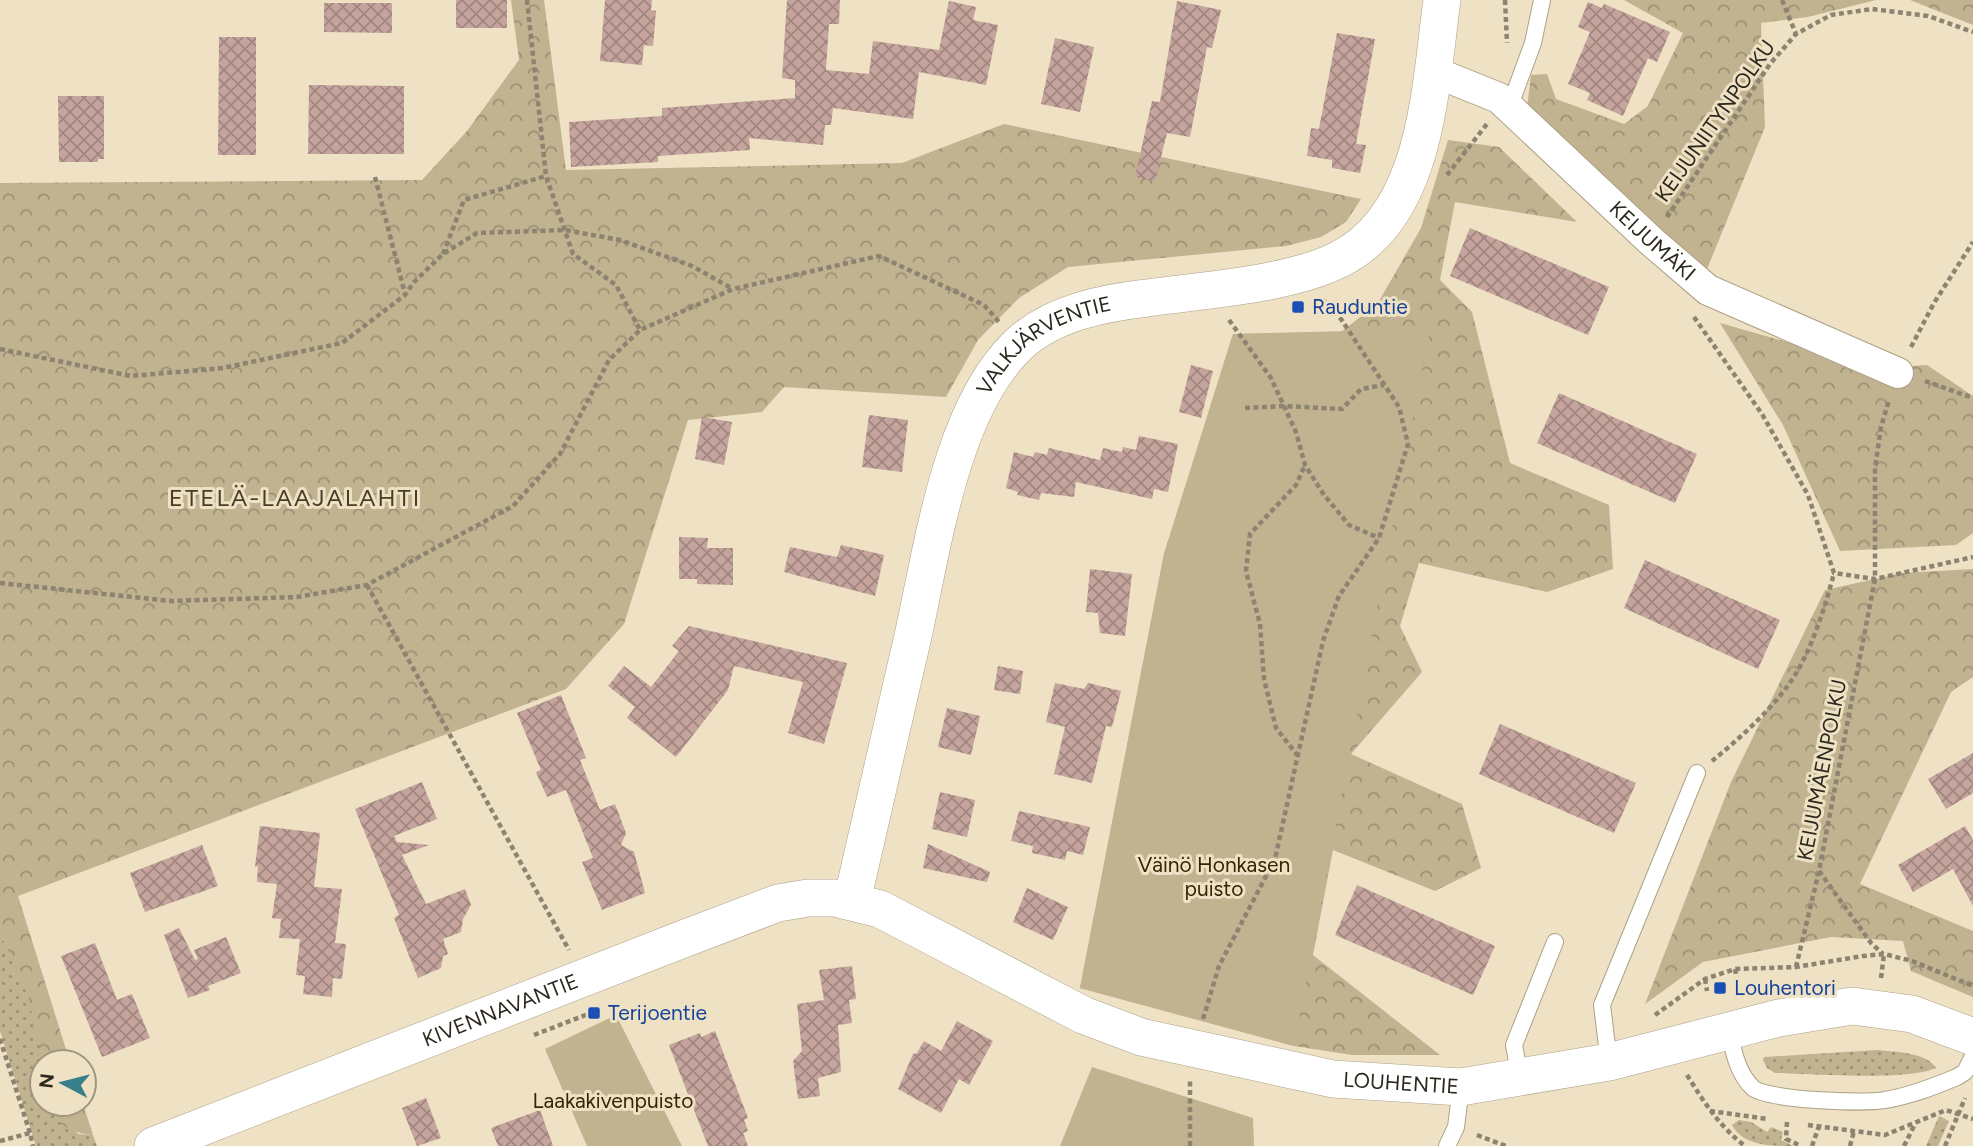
<svg xmlns="http://www.w3.org/2000/svg" width="1973" height="1146" viewBox="0 0 1973 1146" font-family="Figtree,sans-serif">
  <defs>
    <pattern id="grass-dots" width="8" height="8" patternUnits="userSpaceOnUse" patternTransform="scale(1.75)"><rect width="8" height="8" fill="#c1b290"/><path d="M2 2h.1M6 6h.1" fill="none" stroke="#9d9175" stroke-width="1.8" stroke-linecap="round"/></pattern>
    <pattern id="forest-crowns" width="20" height="18" patternUnits="userSpaceOnUse" patternTransform="scale(1.75)"><rect width="20" height="18" fill="#c1b290"/><path d="M2 6a3 3 0 1 1 6 0M12 15a3 3 0 1 1 6 0" fill="none" stroke="#9d9175"/></pattern>
    <pattern id="building-cross-hatch" width="8" height="8" patternUnits="userSpaceOnUse" patternTransform="scale(1.75)"><rect width="8" height="8" fill="#c5a49d"/><path d="M0 0l8 8M0 8l8-8" fill="none" stroke="#a0867f"/></pattern>
  </defs>
  <rect width="100%" height="100%" fill="#eee1c4"/>
  <path fill="url(#grass-dots)" d="M0 933C16 969 45 1021 43 1062 43 1073 42 1090 42 1104H49L78 1134 93 1135 97 1146H36L0 1031Z
    M1877 1050C1894 1052 1927 1052 1936 1068 1908 1081 1810 1074 1775 1073L1767 1068 1763 1060 1764 1057Z
    M1939 1116 1949 1121 1938 1146H1926Z
    M1739 1120 1751 1122 1767 1132 1771 1127 1783 1132 1781 1140 1793 1146C1771 1146 1743 1146 1732 1125Z"/>
  <path fill="url(#forest-crowns)" d="M511 0H544L566 170 902 163 1004 124 1361 199 1346 222 1321 237 1286 246 1068 267 1019 298 978 340 946 397 784 387 762 412 688 420 624 624 566 689 18 896 70 1062H43L28 996 0 933V183L422 180 467 131 519 60Z
    M1624 0H1876L1808 17 1761 23 1765 127 1705 274 1624 194 1527 108 1531 75 1547 74 1556 99 1624 124 1648 106 1683 33Z
    M1910 0H1973V25Z
    M1448 140 1499 147 1577 222 1455 202 1440 280 1472 312 1510 463 1609 505 1613 569 1547 592 1419 563 1400 626 1422 672 1351 754 1462 804 1481 868 1435 891 1333 850 1313 955 1440 1055H1352L1294 1046 1080 988 1164 554 1233 334 1341 332 1378 303 1421 228Z
    M1720 323 1880 368 1927 365 1973 396V533L1956 545 1840 551 1783 425Z
    M1973 569V677L1951 692 1860 884 1973 931V997L1911 971 1903 941 1831 937 1703 962 1645 1004 1731 782 1825 590 1902 573Z
    M49 1104H83L93 1135C71 1133 56 1125 49 1104Z"/>
  <path fill="#c1b290" d="M1430 329 1294 1046 1080 988 1164 554 1233 334Z
    M616 1015 682 1146H587L545 1049Z
    M1092 1067 1253 1118 1254 1146H1060Z"/>
  <path fill="url(#building-cross-hatch)" d="M456 0H507V28H456Z
    M605 0H652L651 10 656 11 653 46 644 45 642 65 600 61Z
    M787 0H840L839 24H829L826 70 869 74 873 41 939 50 949 1 976 7 973 20 998 25 986 85 919 72 913 119 833 108 831 125H825L823 145 749 138 750 150 658 156V162L571 167 569 122 662 116V108L795 98V80L782 78Z
    M1177 1 1221 10 1212 48 1207 47 1190 137 1167 133 1155 181 1135 177 1152 101 1160 102Z
    M1588 2 1602 8 1604 4 1670 32 1657 62 1648 58 1623 116 1587 100 1590 93 1568 84 1590 32 1578 27Z
    M324 3H392V33L324 32Z
    M1337 33 1375 39 1356 144 1366 145 1360 173 1332 168V160L1307 156 1311 128 1319 129Z
    M219 37H256V155H218Z
    M1055 38 1094 47 1080 112 1041 104Z
    M309 85 404 86V154H308Z
    M58 96H104V159H98V162H59Z
    M1470 228 1609 287 1588 335 1450 276Z
    M1191 365 1213 371 1201 418 1179 412Z
    M1559 393 1697 454 1675 503 1537 443Z
    M869 415 908 420 902 472 862 467Z
    M702 417 732 422 724 465 695 459Z
    M1139 436 1178 444 1168 492 1154 489 1152 499 1076 482 1074 497 1041 493 1039 500 1017 495 1018 492 1006 488 1014 452 1033 457 1035 452 1047 455 1049 448 1100 460 1103 448 1122 452 1123 447 1136 450Z
    M679 537 708 538 707 548H733V585L697 584V579H679Z
    M841 545 884 555 875 596 784 572 790 547 837 557Z
    M1645 560 1780 620 1758 669 1624 608Z
    M1090 569 1132 574 1125 636 1100 633 1098 613 1086 612Z
    M689 626 847 663 824 744 788 733 803 682 734 666 728 690 676 757 627 718 635 707 608 686 624 666 651 687 679 651 672 646Z
    M998 666 1023 671 1020 694 994 690Z
    M1055 683 1084 689 1088 683 1121 691 1112 727 1106 726 1092 783 1054 774 1065 727 1046 722Z
    M561 695 586 758 580 760 600 810 615 804 626 833 621 845 634 852 645 893 602 910 582 862 593 858 566 790 547 797 536 772 541 770 517 713Z
    M947 708 980 716 971 755 938 747Z
    M1500 724 1636 783 1614 833 1479 774Z
    M1973 753V793L1946 809 1928 779Z
    M422 782 437 819 394 836 397 842 429 845 402 855 426 904 465 889 471 905 463 919 461 932 443 939 448 954 443 956 441 968 418 978 394 918 399 915 355 809Z
    M940 792 975 800 967 837 932 829Z
    M1019 811 1090 827 1083 855 1067 851 1065 860 1032 853 1033 846 1011 841Z
    M260 826 320 833 314 887 342 889 335 943 346 944 342 979 333 978 332 997 303 994 305 976 296 975 300 939 279 938 281 919 272 918 277 884 257 882 258 866 255 867Z
    M1965 826 1973 840V906L1953 869 1913 892 1898 865Z
    M928 844 990 872 987 882 923 868Z
    M202 845 218 886 145 912 130 873Z
    M1357 885 1495 946 1473 995 1335 935Z
    M1027 888 1068 907 1053 940 1013 922Z
    M179 928 195 960 198 959 194 950 226 937 241 973 208 986 210 990 188 998 164 935Z
    M95 943 117 1000 132 994 150 1038 102 1057 61 956Z
    M852 966 856 999 849 1000 852 1023 838 1025 841 1072 818 1078 820 1096 798 1099 793 1061 802 1051 797 1004 824 1000 819 970Z
    M957 1021 993 1041 969 1085 959 1079 941 1113 898 1089 913 1054 917 1053 924 1041 941 1051Z
    M715 1031 748 1118 744 1120 748 1131 743 1133 748 1146H708L669 1045 700 1033 701 1037Z
    M426 1098 441 1138 417 1146 402 1108Z
    M540 1110 553 1146H498L491 1128Z"/>
  <g fill="none" stroke-linecap="round" stroke-linejoin="round">
    <g stroke="#ada186" stroke-width="18">
      <path id="service" d="M1509 108 1533 43 1542 0
        M1729 1029C1733 1050 1737 1073 1753 1088 1767 1100 1864 1104 1885 1100 1910 1096 1933 1087 1957 1077L1965 1072 1973 1056
        M1609 1062 1602 1005 1697 773
        M1520 1078 1514 1045 1555 942
        M1447 1146 1456 1127 1461 1087"/>
    </g>
    <g stroke="#ada186" stroke-width="32">
      <g id="minor">
        <path id="s1" d="M1432 71 1499 98 1651 241 1708 290 1898 373"/>
      </g>
    </g>
    <g stroke="#ada186" stroke-width="38">
      <g id="tertiary">
        <path id="s2" d="M852 901C872 815 891 730 911 645 932 554 949 411 1018 345 1052 313 1103 303 1147 298 1205 290 1287 285 1338 260 1428 216 1430 86 1442 0"/>
        <path id="s3" d="M153 1146 678 941 778 903 808 898H835L880 909 1083 1015 1141 1037 1333 1079 1461 1087 1609 1062 1779 1018 1852 1006 1912 1014 1973 1037"/>
      </g>
    </g>
    <path stroke="#8c8370" stroke-width="4.5" stroke-dasharray="5 3.5" stroke-linecap="butt" d="M527 0 546 176 573 254 616 285 640 330 733 289 879 256 984 305 999 322
      M1505 0 1507 43
      M1782 0 1796 34
      M1447 175 1487 124
      M375 177 405 294
      M1667 217 1770 64 1796 34 1831 15 1872 9 1928 16 1973 32
      M443 254 464 200 546 176
      M1694 317 1762 414 1808 495 1834 573 1875 579 1973 557
      M1229 320 1271 378 1296 432 1305 465 1324 495 1349 525 1379 538
      M1911 347 1934 303 1973 242
      M0 349 131 376 223 368 342 343 405 295 414 282 443 254 477 233 565 230 620 240 692 266 733 289
      M1925 381 1973 398
      M1245 408 1284 406 1342 409 1361 389 1384 385
      M0 583 171 601 297 597 367 585 513 506 560 454 609 360 640 330
      M367 585 569 950
      M1298 756 1276 728 1264 679 1260 624 1246 571 1250 534 1296 485 1305 465
      M1712 761C1739 739 1768 713 1789 684 1810 655 1825 608 1834 573
      M1819 871 1871 943 1883 954
      M1796 967 1819 871 1875 579V468L1881 427 1889 400
      M1735 969 1738 983
      M1881 978 1884 954
      M1705 979 1707 991
      M1655 1015 1705 979 1735 969 1796 967 1863 956 1884 954 1912 961 1973 986
      M1203 1019 1219 966 1275 859 1323 641 1339 596 1379 538 1408 444 1399 407 1341 319 1323 300
      M534 1035 601 1009
      M0 1039 30 1133
      M1687 1075C1704 1102 1719 1126 1745 1146
      M1710 1111 1768 1119
      M1787 1122 1786 1139 1801 1146
      M1808 1125 1885 1135 1946 1110 1973 1119
      M1477 1135 1506 1146
      M0 1141 30 1133 33 1146
      M1190 1146V1079
      M1812 1146 1819 1126
      M1850 1146 1854 1131
      M1904 1146 1915 1124
      M1945 1146 1965 1098"/>
    <use href="#service" stroke="#fff" stroke-width="16"/>
    <use href="#minor" stroke="#fff" stroke-width="30"/>
    <use href="#tertiary" stroke="#fff" stroke-width="37"/>
  </g>
  <g fill="#1a4fb4" stroke="#eee1c4" stroke-width="2.5">
    <rect x="1291" y="300" width="14" height="14" rx="3.5"/>
    <rect x="1713" y="981" width="14" height="14" rx="3.5"/>
    <rect x="587" y="1006" width="14" height="14" rx="3.5"/>
  </g>
  <g text-anchor="middle" stroke-width="6" stroke-linejoin="round" paint-order="stroke">
    <g font-size="21" fill="#2d281d" stroke="#eee1c4">
      <text transform="translate(1715 121) rotate(-55)" y="7">KEIJUNIITYNPOLKU</text>
      <text dy="7" stroke="none"><textPath href="#s1" startOffset="282">KEIJUMÄKI</textPath></text>
      <text dy="7" stroke="none"><textPath href="#s2" startOffset="607">VALKJÄRVENTIE</textPath></text>
      <text transform="translate(1822 770) rotate(-79)" y="7">KEIJUMÄENPOLKU</text>
      <text dy="7" stroke="none"><textPath href="#s3" startOffset="373">KIVENNAVANTIE</textPath></text>
      <text dy="7" stroke="none"><textPath href="#s3" startOffset="1330">LOUHENTIE</textPath></text>
    </g>
    <g font-size="21" fill="#164399" stroke="#eee1c4" text-anchor="start">
      <text x="1312" y="314">Rauduntie</text>
      <text x="1734" y="995">Louhentori</text>
      <text x="608" y="1020">Terijoentie</text>
    </g>
    <g font-size="21" fill="#362600" stroke="#eee1c4">
      <text x="1214" y="872">Väinö Honkasen<tspan x="1214" dy="24">puisto</tspan></text>
      <text x="613" y="1108">Laakakivenpuisto</text>
    </g>
    <g font-size="24" letter-spacing="2" fill="#483e26" stroke="#eee1c4">
      <text x="295" y="506">ETELÄ-LAAJALAHTI</text>
    </g>
  </g>
  <g transform="translate(63 1083) rotate(277)"><circle r="33" fill="#eee1c4" stroke="#a19781" stroke-width="2"/>
  <path d="M0-5L12 26L0 18L-12 26Z" fill="#387f89"/>
  <text y="-10" font-size="19" font-weight="bold" text-anchor="middle" fill="#2d281d">N</text>
  </g>
</svg>
